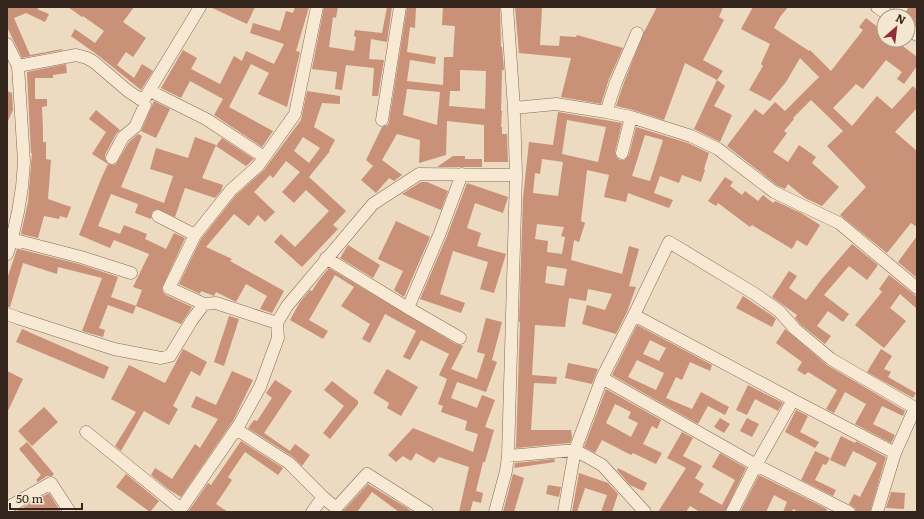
<svg xmlns="http://www.w3.org/2000/svg" width="924" height="519" viewBox="0 0 924 519" font-family="Literata,serif">
  <rect width="100%" height="100%" fill="#ecdac1"/>
  <path fill="#c89178" fill-rule="evenodd" d="M7 7H41L37 9 49 14 45 22 26 13 14 18 30 55 62 49 63 50 22 58 7 27Z
    M68 7H134L123 22 146 38 133 57 126 52 117 65 134 78 142 64 153 71 141 90 99 56 71 36 75 29 95 43 104 31 83 16 82 17Z
    M210 7H255L247 24Z
    M295 7H309L296 51 300 52 287 107 258 94 269 73 251 64 229 107 273 131 262 147 214 115 223 99 190 81 181 98 161 88 183 50 197 58 191 69 220 84 234 56 242 61 246 51 274 64 284 44 250 33 253 23 280 31 286 11 293 13Z
    M324 7H338L336 18 333 17 329 47 354 51 356 37 354 36 355 30 382 33 387 7H392L387 42 371 39 369 59 384 60 378 96H372L374 68 346 65 342 90 335 89 337 72 312 69Z
    M407 7H416L415 28 410 27 407 52 436 57 435 64 410 60 407 81 443 85 444 57H453L455 26 442 25 443 7H500L501 47H502L504 70H502L501 111H502L501 127H502V134H507L508 162H484V125L447 121 446 155 419 163 420 140 397 134 382 160 402 175 394 181 389 178 376 193 361 180 373 166 366 160 382 127 388 125 389 121ZM460 70 486 71 485 109 449 106 450 91H460ZM407 89 440 92 437 125 403 115Z
    M515 7H542L540 45 559 46 560 36 576 37 577 35 623 48 609 79 601 104 561 97 571 58 519 53Z
    M657 7H723L719 17 724 20 703 60 723 71 717 80 685 63 664 120 633 110 616 106 623 85 644 32Z
    M753 7H788L780 17 774 28 809 51 810 50 831 71 863 30 859 27 866 18 884 32V40H895L917 57V66L904 84 897 79 902 72 886 60 863 89 856 84 833 108 852 126 877 96 892 109 913 86 917 90V108L895 132 917 151V227L911 223 887 253 840 215 866 187 827 146 843 131 811 100 793 118 794 119 784 131 787 133 773 152 788 162 799 145 816 157 812 163 839 187 822 206 805 198 788 184 785 189 778 186 727 146 755 109 763 115 775 102 785 111 819 77 800 58 786 82 770 101 749 90 763 66 761 64 770 44 741 29Z
    M909 7H917V26L908 20V16H905Z
    M66 64 67 73 53 75V78H35V99H47V106L42 107 43 130V142H46V159L51 160 48 199 71 207 67 218 60 216 59 219 44 216 38 238 21 234 28 202 32 153H31L27 72Z
    M717 80 725 86 714 106 732 115 720 142 694 129Z
    M7 91 12 93 13 110 7 123Z
    M307 91 340 96V104L322 103 314 127 335 140 329 151H330L309 177 346 211 333 225 338 229 302 267 274 242 281 234 295 247 329 211 306 190 294 203 282 192 300 172 286 161 273 178 270 175 254 192 275 212 265 222 258 215 249 226 234 214 206 247 232 259 230 261 284 291 272 313 260 309 267 296 246 284 236 302 216 292 214 296 201 291 200 294 179 284 201 239 236 195 264 170 301 120ZM303 137 320 148 309 163 294 151Z
    M154 101 170 109 156 138 141 131Z
    M96 110 120 130 116 134 105 155V159L108 164 113 165 116 164 129 142 138 134 142 136 121 187 164 203 173 176 150 169 156 148 188 158 195 137 216 145 202 178 223 185 221 191 215 198 185 188 175 217 157 209 152 212 151 219 135 213 138 204 111 194 98 226 120 234 124 225 147 234 145 239 166 249 174 233 185 238 162 288 163 292 166 295 192 307 181 324 136 306 142 290 133 287 149 254 114 240 110 248 79 235 101 179 108 164 92 154 106 132 89 119Z
    M558 112 622 123 615 152 617 158 620 160H624L629 155 636 127 688 143 709 153 704 169 705 170 701 182 682 175 679 183 660 176 654 193 673 200 669 208 628 193 626 202 604 197 609 175 587 170 581 221 585 223 579 242 574 240 571 260 622 274 629 246 639 249 629 286 636 287 627 312 616 334 582 324 587 305 605 310 612 294 588 289 586 301 569 298 565 327 535 325 532 375 557 377 556 384 534 383 531 430H571L572 438 570 443 516 448 520 322H519L523 198 529 142 553 145ZM567 120 606 127 598 162 562 154ZM645 135 663 140 650 181 632 176ZM542 159 563 162 558 196 533 193 535 173 540 174ZM537 224 564 227 561 236 565 237 562 254 547 252 548 241 535 239ZM547 266 567 269 564 286 545 283Z
    M222 138 254 159 246 166 216 146Z
    M453 156H465V159H482V167H437Z
    M725 177 733 182 730 186 742 195 745 191 758 201 763 195 773 203 775 201 801 213 820 225 807 246 797 240 792 249 752 225 750 227 718 203 716 206 708 201Z
    M421 182H427L448 191 441 210 402 194Z
    M467 183 508 197 503 213 475 203 467 228 481 233 477 246 506 254 494 293 480 289 488 262 453 251 440 294 465 303 461 313 420 299 447 236Z
    M396 221 430 237 404 297 394 290 403 271 378 259Z
    M917 236V278L898 262Z
    M852 244 878 265 867 280 849 266 824 295 849 314 843 322 828 311 817 326 831 336 825 344 800 324 795 318 797 315 772 297 789 271 797 276 789 288 806 300 821 280Z
    M348 245 380 265 373 278 340 258Z
    M17 249H19L79 264 118 277 111 297 136 306 133 314 108 305 99 328 105 330 103 337 82 331 102 278 58 267 57 274 23 263 10 307H7V279Z
    M329 268 456 344 463 346 451 369 477 379 485 354 477 352 486 318 502 322 492 360 497 362 486 392 457 382 451 398 477 408 482 395 495 400 485 427 494 430 485 462H483L476 491 483 493 481 503 473 501 470 512H459L469 467 439 457 434 463 416 453 411 461 403 456 396 462 388 455 413 428 473 452 478 434 465 430 467 421 441 412 443 406 438 404 447 379 439 375 449 354 421 340 410 360 403 357 416 331 385 314 370 343 362 339 370 324 341 306 354 287 335 275 309 320 328 331 323 339 290 320 300 302 310 290 312 291 319 280Z
    M889 275 917 297V309L900 294 890 308 906 321 884 348 855 325 882 292 879 289Z
    M743 296 774 317 776 319 772 327 736 308Z
    M229 316 239 319 224 366 214 362Z
    M637 325 712 365 710 371 690 362 682 380 676 377 666 398 692 409 701 392 729 407 725 415 708 406 698 424 612 375ZM650 340 666 348 659 361 643 354ZM637 360 664 373 656 390 628 377Z
    M22 329 109 367 104 379 16 342Z
    M785 329 827 365 905 411 903 416 882 406 873 424 895 435 891 443 855 424 866 404 845 392 834 413 826 409 837 390 808 372 805 375 797 370 802 362 776 343Z
    M183 349 207 362 200 376 191 371 173 406 178 409 169 425 144 411 121 451 115 446 136 412 111 399 129 365 165 383Z
    M881 349 892 356 884 369 891 372 888 377 916 393 913 398 867 372Z
    M568 363 598 369 592 384 565 378Z
    M387 369 418 387 401 416 387 408 389 403 373 393Z
    M7 371 23 379 7 413Z
    M232 371 253 380 233 421 181 497 168 489 151 475 155 468 172 479 195 444 200 448 218 419 191 407 196 396 216 405Z
    M275 380 292 391 264 433 290 451 295 444 310 455 302 466 293 457 248 428 254 420 257 421 272 398 266 393Z
    M332 381 358 401V404L330 439 323 433 344 406 324 390Z
    M748 385 783 403 778 411 755 399 747 415 736 410Z
    M606 389 661 420 657 429 652 426 643 444 662 453 656 464 633 453 631 455 602 440 595 453 584 447ZM615 404 631 412 628 418 638 423 631 437 606 423Z
    M44 407 58 422 32 446 18 431Z
    M796 410 808 416 800 432 819 442 815 448 785 432Z
    M720 418 730 424 724 433 714 427Z
    M747 418 759 424 752 437 740 431Z
    M682 432 693 438 683 456 702 466 695 478 704 484 699 492 722 505 735 480 712 467 720 453 746 468 725 512H700L690 506 686 512H658L686 468 667 458Z
    M841 436 855 443 856 441 886 457 870 512H856L855 508 849 504 854 494 860 497 877 463 853 451 845 467 830 460Z
    M241 441 283 468 278 475 245 452 228 477 232 480 216 504 228 512H188L208 483 211 485Z
    M27 442 54 474 52 476H47L38 482 36 480 41 475 19 449Z
    M815 451 830 458 826 465 823 464 815 480 836 490 833 496 801 480Z
    M554 459 555 462 514 468 515 463Z
    M618 468 647 483 643 491 630 485 617 470Z
    M579 473 608 483 618 494 612 512H601L607 495 585 488 577 512H572Z
    M126 474 159 501 150 512 116 487Z
    M513 474 524 478 514 512H503Z
    M759 475 827 509 826 512H799L793 509 792 512H783L787 502 774 495 766 512H740Z
    M368 484 407 508 412 512H399L372 492 357 512H342Z
    M548 485 561 487 559 497 546 494Z
    M891 492 905 493 904 509 886 508Z
    M49 493 61 512H15Z"/>
  <g fill="none" stroke-linecap="round" stroke-linejoin="round">
    <g stroke="#846c59" stroke-width="13">
      <path id="minor" d="M877 7 890 16
        M896 16 902 7
        M908 28 917 35
        M7 44 18 66 24 162 22 187 18 212 11 243 7 254
        M18 66 76 55 87 58 94 62 128 91 143 101 200 7
        M150 91 206 119 264 157
        M514 108 556 104 606 112
        M631 117 606 112 616 82 637 33
        M382 120 400 7
        M622 153 631 117 691 136 718 149 774 192 839 223 917 288
        M112 158 123 137 135 127 145 105 143 101
        M158 216 195 235 169 288 204 304
        M195 235 231 190 258 166 295 114 317 7
        M11 243 19 241 81 257 131 273
        M326 258 408 308 440 233 462 174
        M408 308 460 338
        M7 314 18 318 114 349 161 358 170 356 192 320 204 304 216 303 277 323
        M634 315 669 242 755 294 779 311 795 329 831 359 915 408
        M602 378 634 315 793 400 756 465 602 378 575 450 602 465 645 512
        M793 400 895 453
        M236 429 289 463 323 497
        M86 432 181 509
        M508 456 575 450 564 512
        M7 508 51 483 70 512
        M179 512 239 425 260 387 278 338 277 323 287 306 373 204 419 174 516 175
        M312 512 323 497 336 508 367 474 427 512
        M495 512 506 471 508 456 516 175 514 108 507 7
        M732 512 756 465 849 512
        M877 512 895 453 915 408H917"/>
    </g>
    <use href="#minor" stroke="#f7e9d4" stroke-width="12"/>
  </g>
  <rect width="924" height="519" fill="none" stroke="#35261d" stroke-width="16"/>
  <g transform="translate(896 28) rotate(28)"><circle r="19" fill="#f4e6d0" stroke="#a89988"/>
  <path d="M0-3L7 15L0 10L-7 15Z" fill="#912c38"/>
  <text y="-6" font-size="11" font-weight="bold" text-anchor="middle" fill="#35261d">N</text>
  </g>
  <path d="M10 503v6h72v-6" fill="none" stroke="#35261d" stroke-width="2"/>
  <text x="16" y="503" font-size="12" fill="#35261d" stroke="#f4e6d0" stroke-width="3" paint-order="stroke">50 m</text>
</svg>
